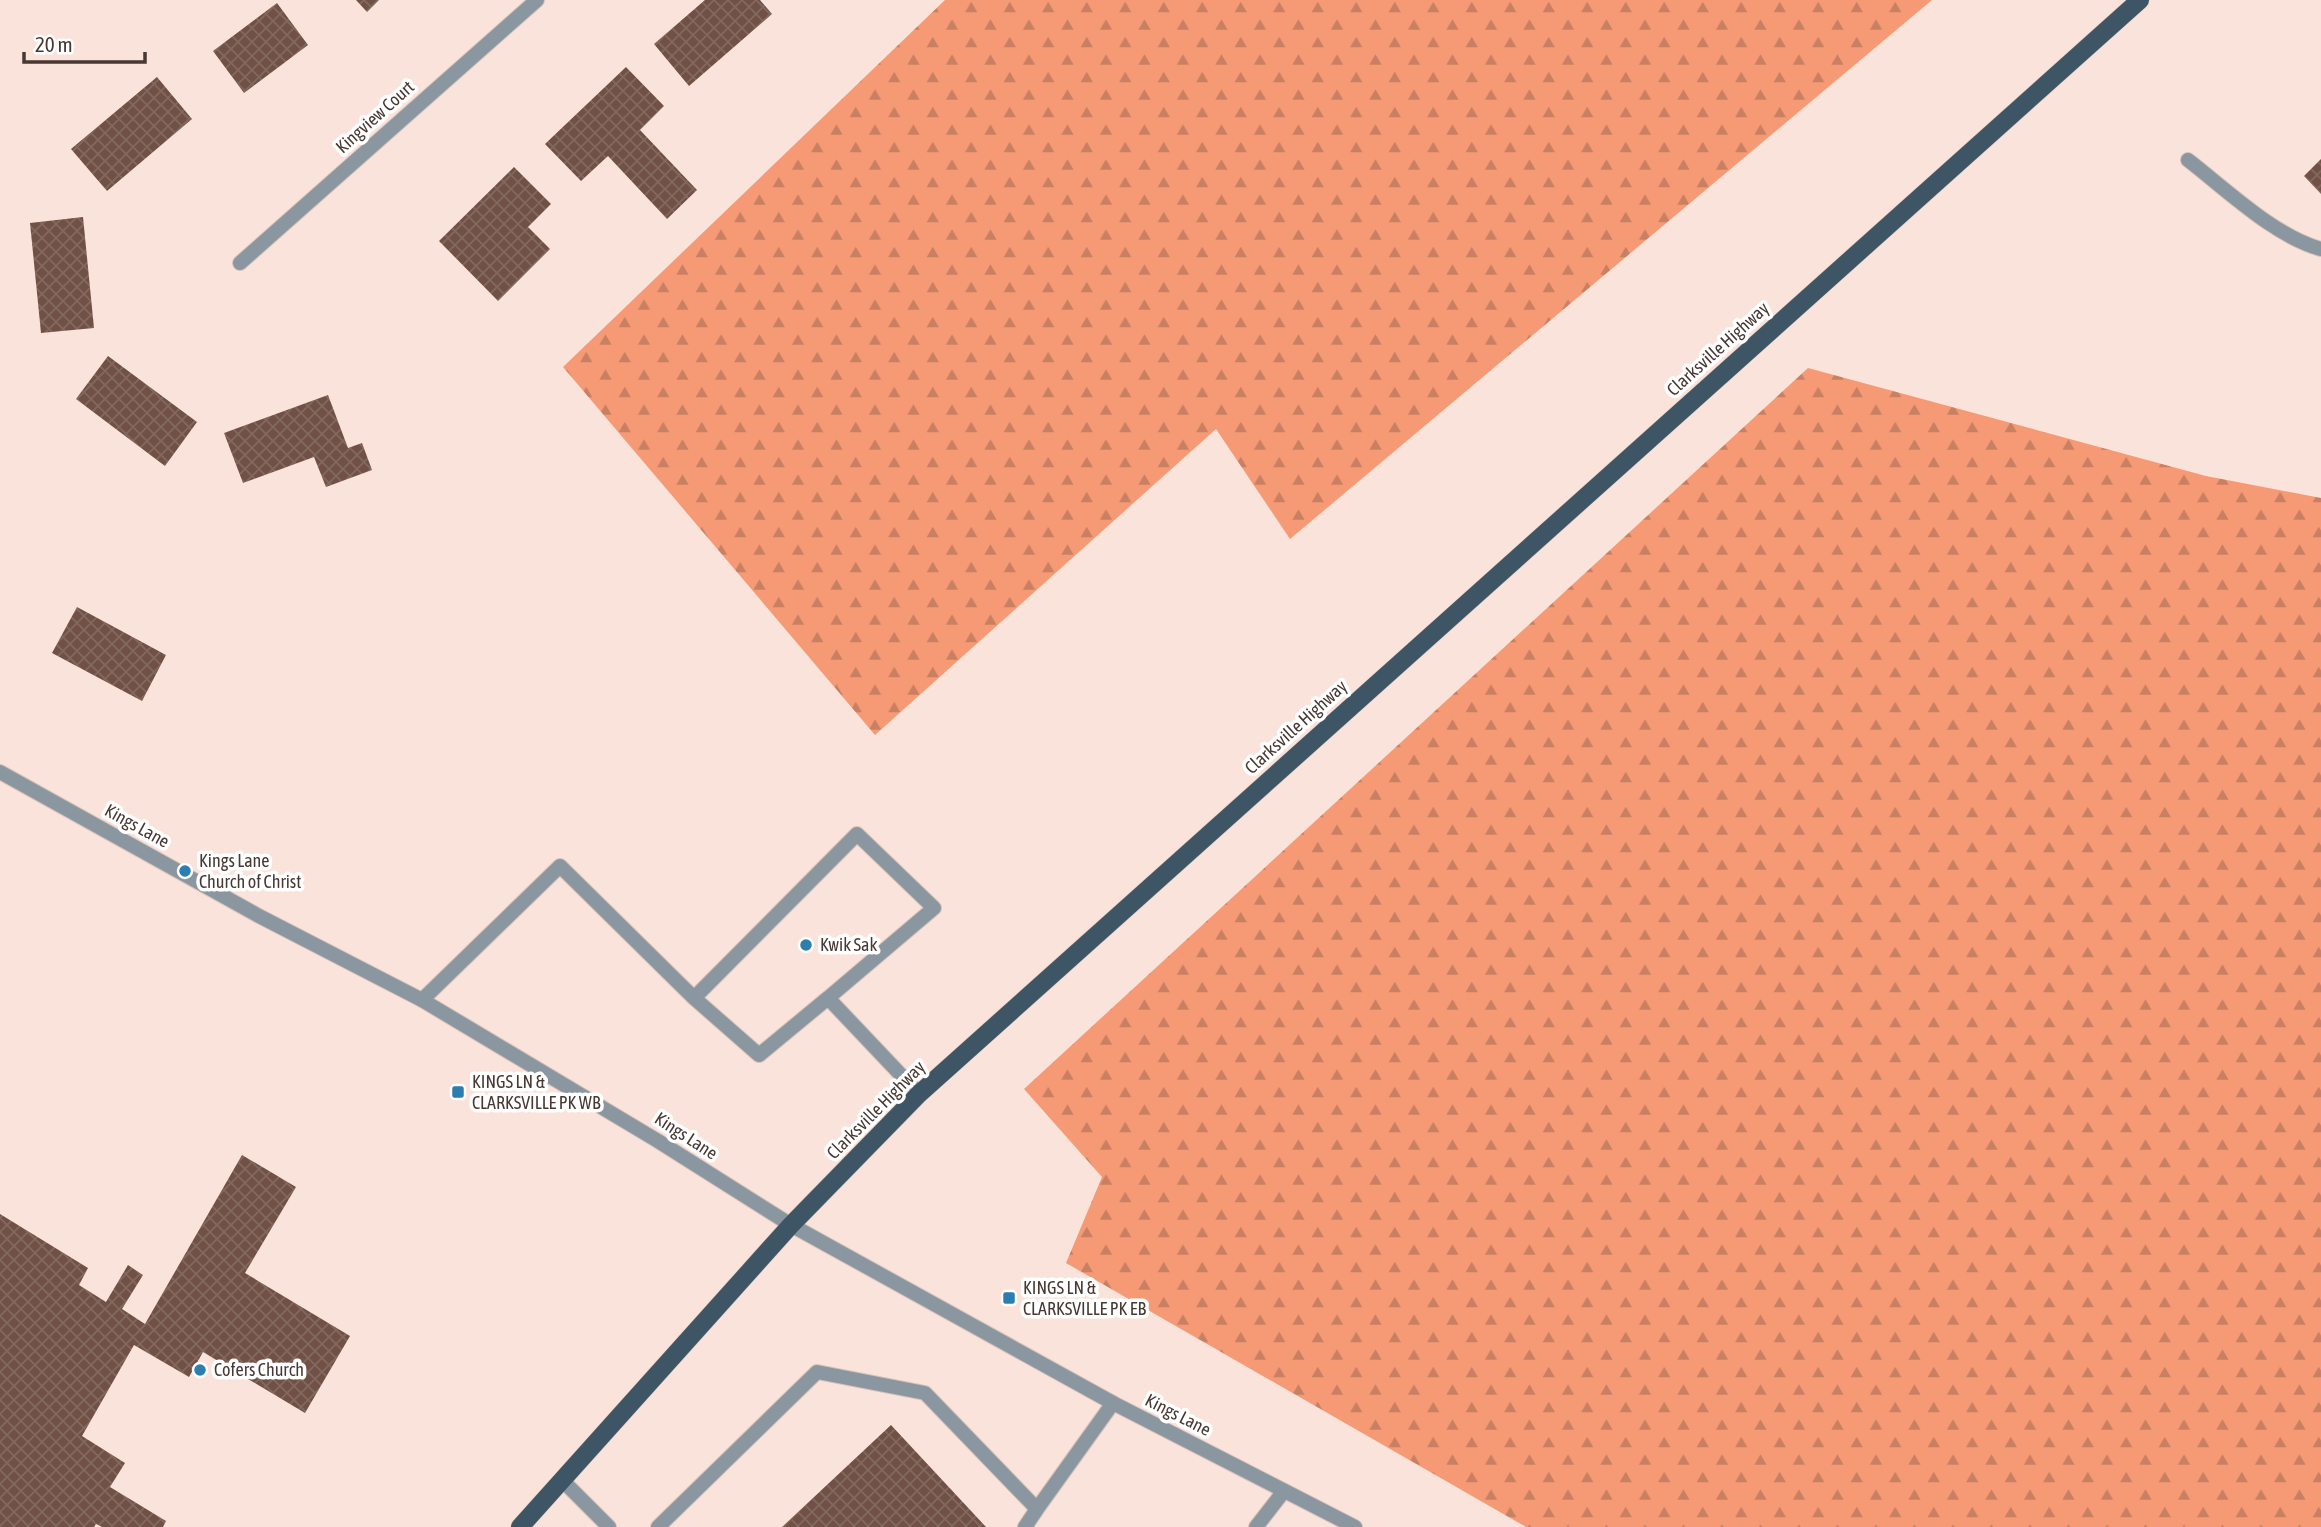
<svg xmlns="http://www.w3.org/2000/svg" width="2321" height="1527" viewBox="0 0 2321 1527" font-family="'Asap Condensed',sans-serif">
  <defs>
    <pattern id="forest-firs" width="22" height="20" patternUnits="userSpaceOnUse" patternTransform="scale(1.75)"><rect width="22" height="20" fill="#f69a75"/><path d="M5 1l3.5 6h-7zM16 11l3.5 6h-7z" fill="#c97f61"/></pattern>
    <pattern id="building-cross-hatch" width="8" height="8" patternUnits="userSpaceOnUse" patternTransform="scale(1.75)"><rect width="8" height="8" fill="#715145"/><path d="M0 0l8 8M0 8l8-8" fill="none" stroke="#82685e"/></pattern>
  </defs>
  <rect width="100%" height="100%" fill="#fae3da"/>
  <path fill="url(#forest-firs)" d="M945 0H1932L1290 539 1216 429 875 735 563 367Z
    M1808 368 2206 476 2321 498V1527H1526L1066 1263 1102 1177 1024 1089Z"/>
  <path fill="url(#building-cross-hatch)" d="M356 0H379L367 12Z
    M705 0H760L772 14 689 86 654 44Z
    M277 3 308 45 244 93 213 51Z
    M626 67 664 106 640 130 697 190 667 219 608 156 581 181 545 144Z
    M157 77 192 119 107 191 71 149Z
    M2321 159V194L2304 176Z
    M514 167 551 204 528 227 550 249 498 301 439 241Z
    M83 217 94 328 41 333 30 223Z
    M108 356 197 422 165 466 76 399Z
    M328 395 348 448 362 443 372 470 326 487 314 457 243 483 224 433Z
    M77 607 166 655 142 701 52 653Z
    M242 1155 296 1187 245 1273 350 1336 305 1413 203 1352 189 1377 134 1345 82 1436 125 1463 110 1487 166 1521 163 1527H102L96 1524 94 1527H0V1214L88 1268 79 1285 106 1302 128 1265 143 1275 122 1309 145 1324Z
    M891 1425 986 1527H782Z"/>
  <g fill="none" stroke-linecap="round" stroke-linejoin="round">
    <g stroke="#d6c1b9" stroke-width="16">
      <path id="service" d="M2188 160C2227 190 2274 236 2321 249
        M694 998 857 834 934 908 828 998
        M422 1000 560 866 694 998 759 1055 828 998 919 1094
        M562 1480 609 1527
        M658 1527 817 1372 925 1393 1037 1509 1113 1403
        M1025 1527 1037 1509
        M1256 1527 1284 1491"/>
    </g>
    <g stroke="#d6c1b9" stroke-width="16">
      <path id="minor" d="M240 263 537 0"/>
    </g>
    <g stroke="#d6c1b9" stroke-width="16">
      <path id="tertiary" d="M0 772 259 916 422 1000 658 1141 791 1225 1113 1403 1355 1527"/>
    </g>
    <g stroke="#d6c1b9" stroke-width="19">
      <path id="primary" d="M520 1527 791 1225 919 1094 2140 0"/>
    </g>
    <use href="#service" stroke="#8a97a1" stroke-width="14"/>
    <use href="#minor" stroke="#8a97a1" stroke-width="14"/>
    <use href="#tertiary" stroke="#8a97a1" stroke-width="14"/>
    <use href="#primary" stroke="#3d5565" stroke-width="18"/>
  </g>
  <g fill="#2c7eaf" stroke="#fff" stroke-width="2.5">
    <circle cx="185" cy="871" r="7"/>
    <circle cx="806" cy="945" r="7"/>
    <rect x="451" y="1085" width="14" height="14" rx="3.5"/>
    <rect x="1002" y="1291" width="14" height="14" rx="3.5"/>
    <circle cx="200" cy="1370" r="7"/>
  </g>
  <g text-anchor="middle" stroke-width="7" stroke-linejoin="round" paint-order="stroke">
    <g font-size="18" fill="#473833" stroke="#fff">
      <text transform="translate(375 117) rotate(-42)" y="6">Kingview Court</text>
      <text transform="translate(1718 349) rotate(-42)" y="6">Clarksville Highway</text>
      <text transform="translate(1296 727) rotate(-42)" y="6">Clarksville Highway</text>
      <text transform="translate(137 826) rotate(29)" y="6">Kings Lane</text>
      <text transform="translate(876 1110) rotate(-45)" y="6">Clarksville Highway</text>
      <text transform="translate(686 1136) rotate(33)" y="6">Kings Lane</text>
      <text transform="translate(1178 1415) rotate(27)" y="6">Kings Lane</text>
    </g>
    <g font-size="18" fill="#473833" stroke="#fff" text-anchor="start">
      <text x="199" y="867">Kings Lane<tspan x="199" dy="21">Church of Christ</tspan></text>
      <text x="820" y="951">Kwik Sak</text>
      <text x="472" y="1088">KINGS LN &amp;<tspan x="472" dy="21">CLARKSVILLE PK WB</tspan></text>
      <text x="1023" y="1294">KINGS LN &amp;<tspan x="1023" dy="21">CLARKSVILLE PK EB</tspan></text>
      <text x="214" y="1376">Cofers Church</text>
    </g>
  </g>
  <path d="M24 52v10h121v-10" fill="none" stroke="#473833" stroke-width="3.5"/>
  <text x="35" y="52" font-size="21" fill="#473833" stroke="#ffffff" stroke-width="5" paint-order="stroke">20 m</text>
</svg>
